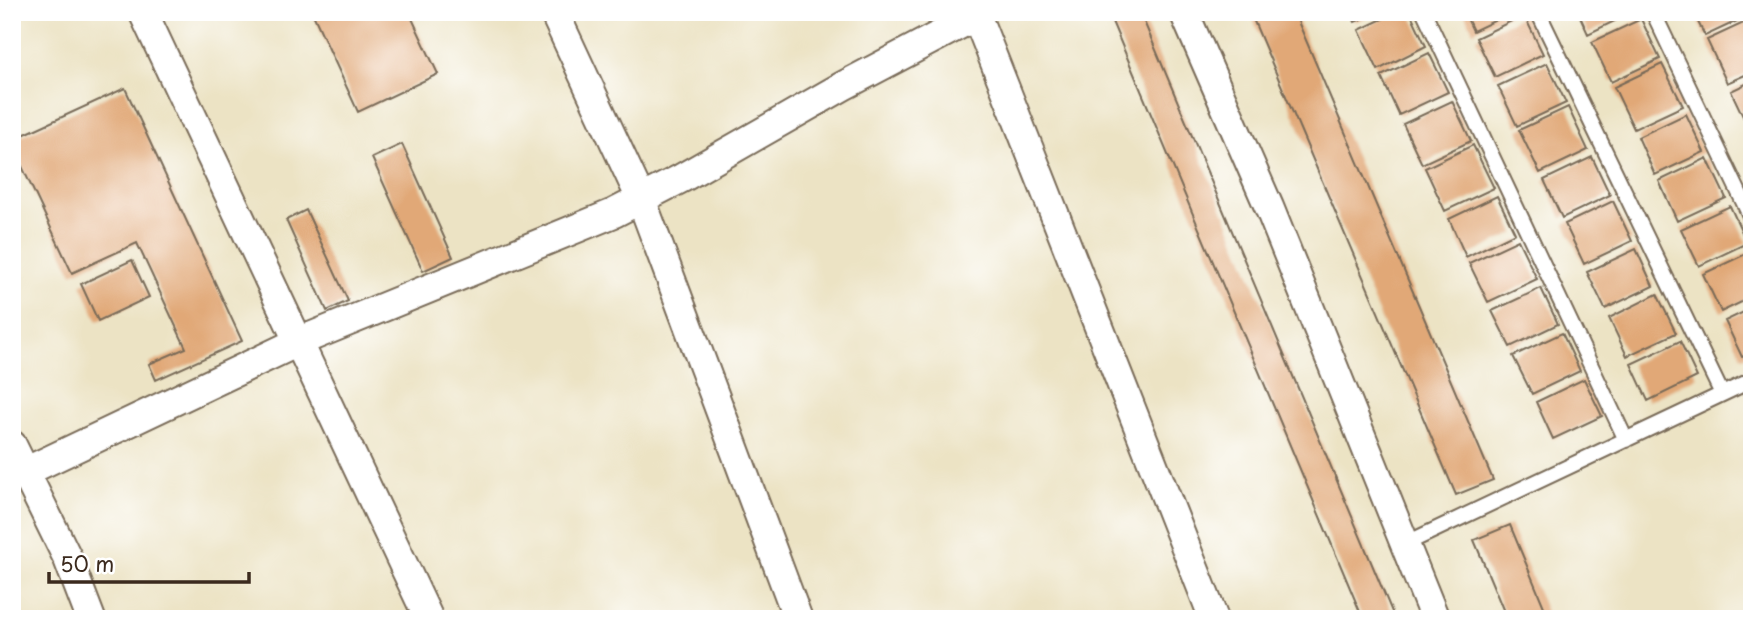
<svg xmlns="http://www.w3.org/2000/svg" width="1764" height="631" viewBox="0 0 1764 631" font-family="'Playpen Sans',sans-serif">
  <rect width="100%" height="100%" fill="#fff"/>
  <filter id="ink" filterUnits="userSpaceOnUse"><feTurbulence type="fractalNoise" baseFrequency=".0143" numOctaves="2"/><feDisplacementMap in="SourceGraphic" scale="14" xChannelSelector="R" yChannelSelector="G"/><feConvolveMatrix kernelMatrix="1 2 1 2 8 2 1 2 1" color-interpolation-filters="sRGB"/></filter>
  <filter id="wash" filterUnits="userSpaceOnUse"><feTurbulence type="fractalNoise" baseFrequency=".00686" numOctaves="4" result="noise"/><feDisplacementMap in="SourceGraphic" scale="28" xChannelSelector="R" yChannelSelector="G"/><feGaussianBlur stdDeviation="1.57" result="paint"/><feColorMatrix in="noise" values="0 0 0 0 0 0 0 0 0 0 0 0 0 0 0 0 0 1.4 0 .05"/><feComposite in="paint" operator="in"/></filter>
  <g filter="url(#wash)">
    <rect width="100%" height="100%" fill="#ece3c4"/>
    <g id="blocks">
      <path fill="#e1a877" d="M312 12H409L438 74 358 112Z
        M1108 12H1140L1395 619H1363Z
        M1250 12H1294L1493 480 1456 495Z
        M1350 12H1377L1355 22Z
        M1397 12H1410L1426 46 1378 70 1359 30Z
        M1464 12H1513L1473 31Z
        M1578 12H1633L1588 34Z
        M1693 12H1752V14L1705 36Z
        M1524 15 1543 54 1495 77 1476 38Z
        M1641 19 1660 59 1611 82 1592 42Z
        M1752 19V72L1727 83 1707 40Z
        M1429 53 1448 92 1399 115 1381 76Z
        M1547 63 1566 103 1517 126 1498 86Z
        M1662 64 1683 106 1634 129 1614 87Z
        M1752 81V127L1749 129 1731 91Z
        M125 88 242 341 156 380 149 364 186 348 137 243 72 273 12 145V140Z
        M1452 101 1471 141 1422 164 1403 124Z
        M1568 107 1588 150 1540 173 1519 130Z
        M1686 114 1704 152 1655 175 1638 137Z
        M402 144 453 257 423 271 372 158Z
        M1473 145 1494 188 1445 211 1425 168Z
        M1592 157 1610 195 1562 218 1544 180Z
        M1707 158 1726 198 1677 221 1659 181Z
        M1497 196 1515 233 1466 257 1449 219Z
        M1613 201 1632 241 1584 264 1565 224Z
        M1730 206 1747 243 1699 266 1681 229Z
        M306 210 348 301 327 311 286 220Z
        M1518 240 1537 279 1488 302 1469 263Z
        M1636 249 1653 286 1605 309 1587 272Z
        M1752 251V297L1721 312 1703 274Z
        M132 260 149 297 98 321 81 284Z
        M1541 288 1558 324 1510 347 1492 311Z
        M1657 294 1676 333 1627 356 1609 318Z
        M1752 308V353L1742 357 1725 321Z
        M1562 333 1580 371 1532 394 1513 356Z
        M1680 341 1697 377 1648 401 1631 364Z
        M1584 379 1602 416 1553 439 1536 402Z
        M1510 525 1549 619H1507L1474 540Z"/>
    </g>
  </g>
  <g filter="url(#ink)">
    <use href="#blocks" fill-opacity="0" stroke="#796b58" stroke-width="2"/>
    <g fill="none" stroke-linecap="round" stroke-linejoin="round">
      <g stroke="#796b58" stroke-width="18">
        <path id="lane" d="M1424 12 1626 440
          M1538 12 1722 394
          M1653 12 1752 220
          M1405 544 1752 380"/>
      </g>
      <g stroke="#796b58" stroke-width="32">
        <path id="street" d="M143 12 429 619
          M554 12 641 199 798 619
          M975 12 1214 619
          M1184 12 1269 207 1435 619
          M12 445 68 559 91 619
          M12 478 298 342 614 213 682 178 843 86 976 16"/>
      </g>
      <use href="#lane" stroke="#fff" stroke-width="14"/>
      <use href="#street" stroke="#fff" stroke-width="28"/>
    </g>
  </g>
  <rect width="1764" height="631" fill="none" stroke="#fff" stroke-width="42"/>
  <path d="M49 572v10h200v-10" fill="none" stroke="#3b2a1e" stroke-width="3.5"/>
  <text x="60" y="572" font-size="21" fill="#3b2a1e" stroke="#ffffff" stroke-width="5" paint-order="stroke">50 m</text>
</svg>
